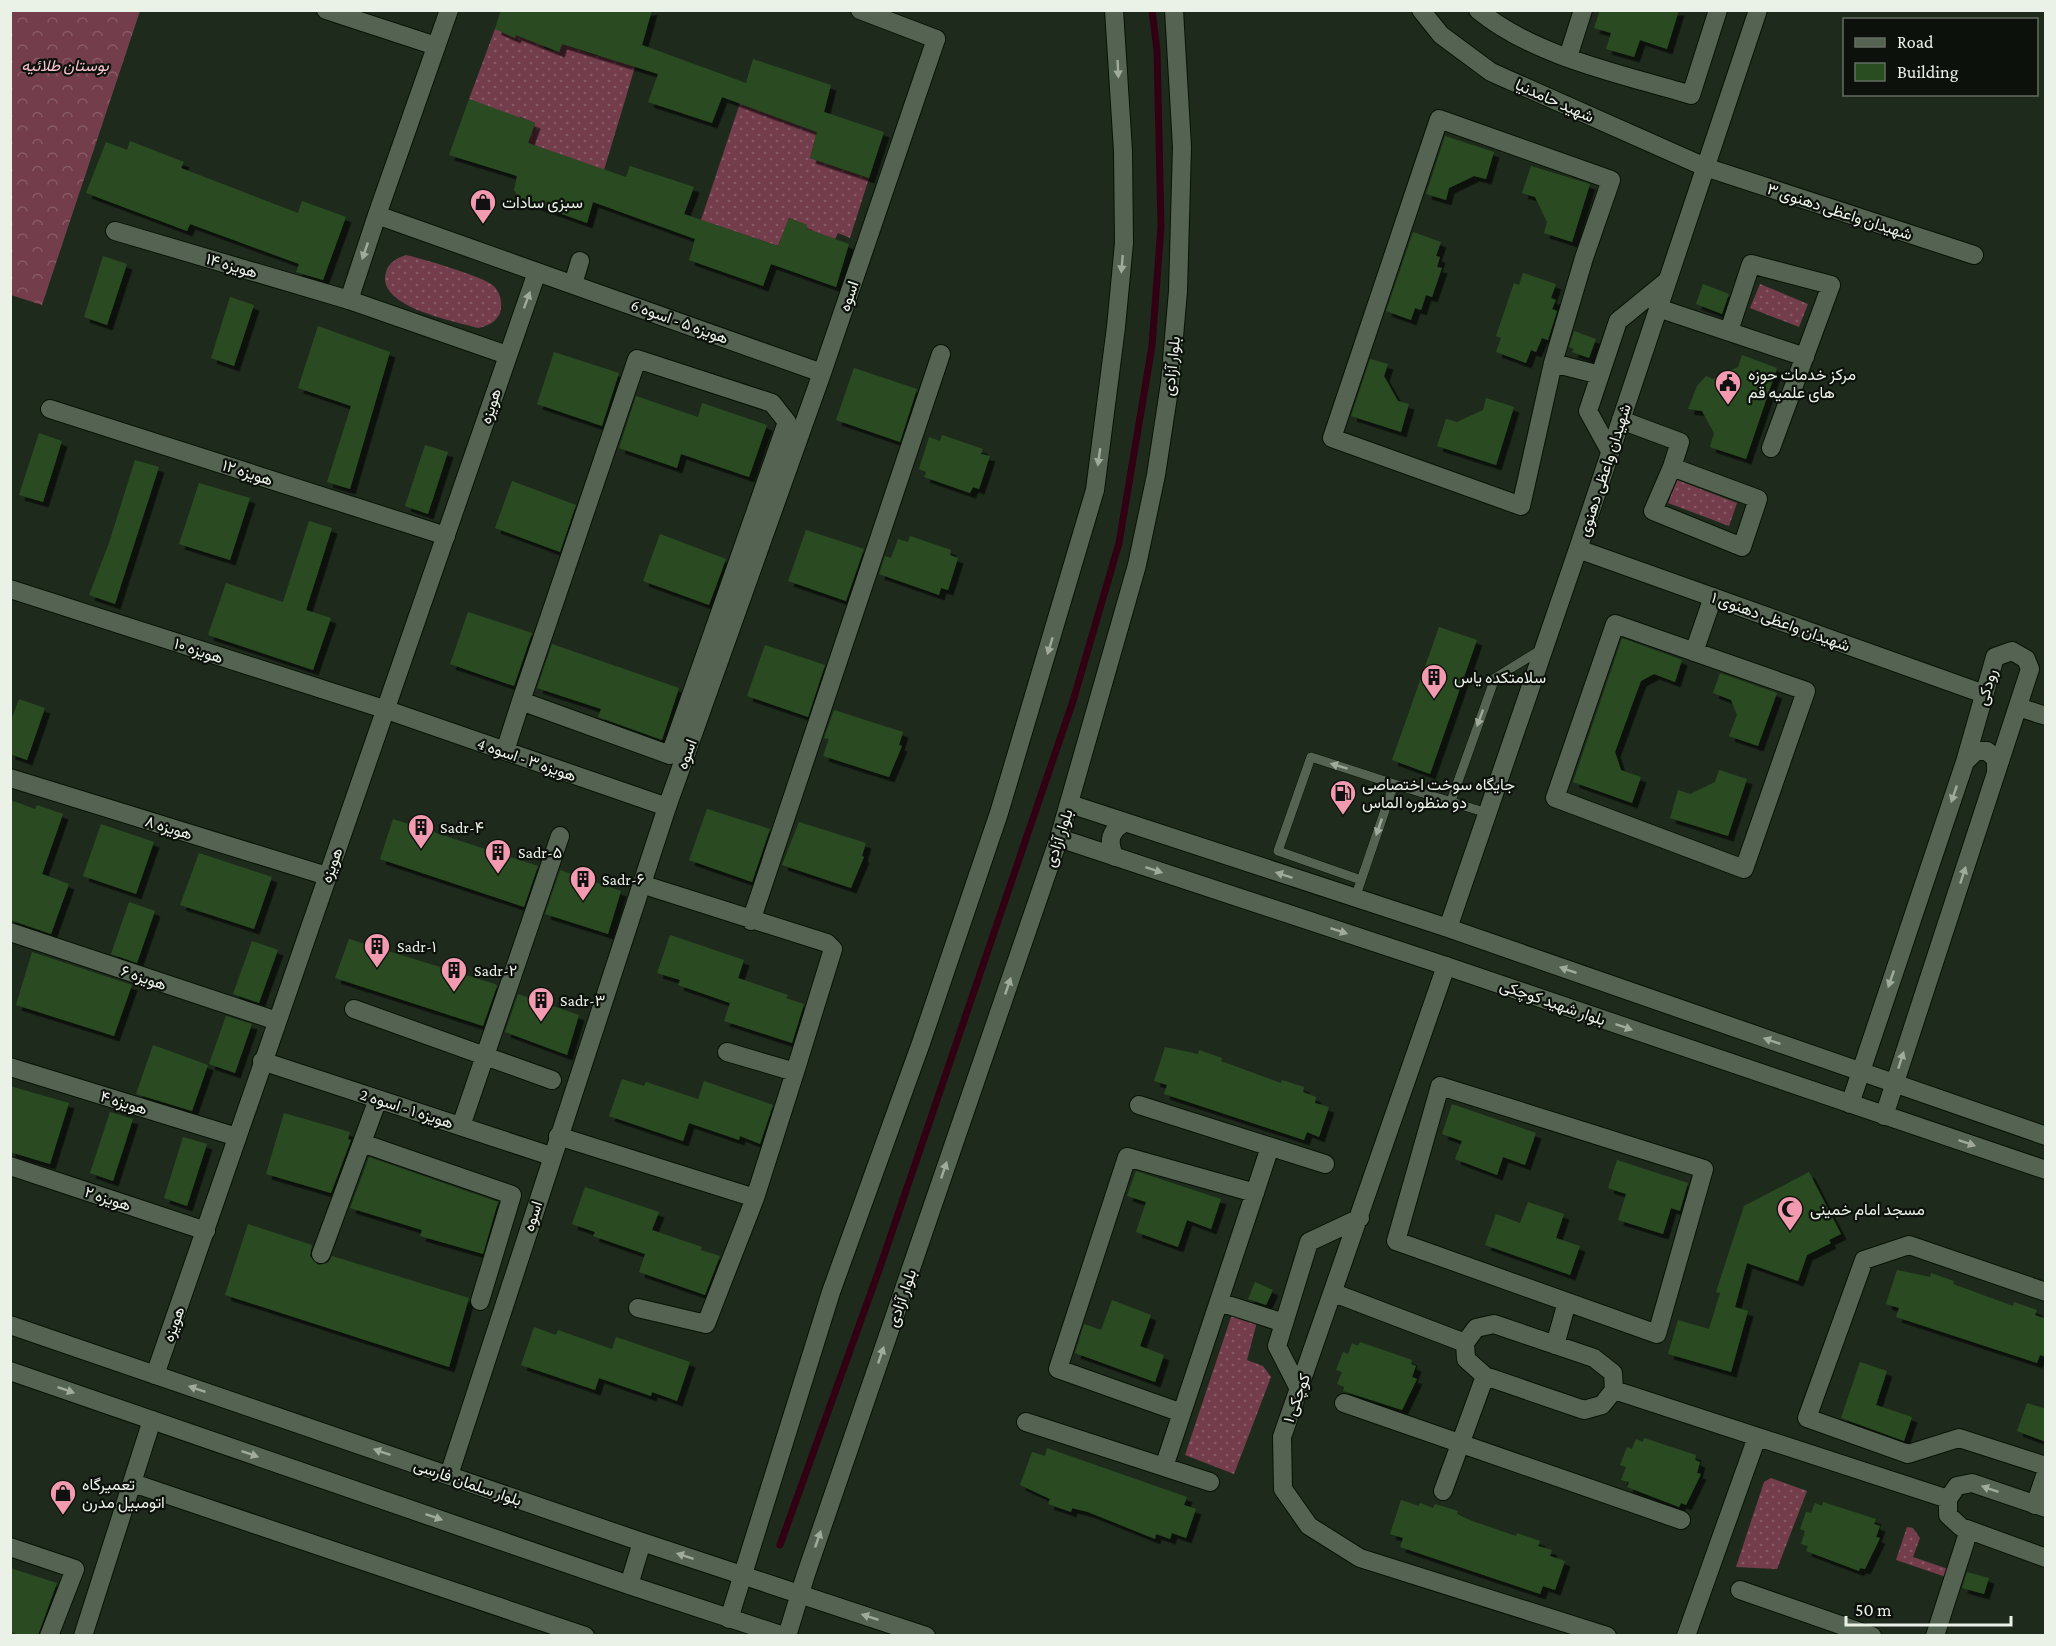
<svg xmlns="http://www.w3.org/2000/svg" width="2056" height="1646" viewBox="0 0 2056 1646" font-family="'Crimson Pro',Vazirmatn,serif">
  <defs>
    <pattern id="grass-dots" width="8" height="8" patternUnits="userSpaceOnUse" patternTransform="scale(1.5)"><rect width="8" height="8" fill="#733d4b"/><path d="M2 2h.1M6 6h.1" fill="none" stroke="#875a65" stroke-width="1.8" stroke-linecap="round"/></pattern>
    <pattern id="forest-crowns" width="20" height="18" patternUnits="userSpaceOnUse" patternTransform="scale(1.5)"><rect width="20" height="18" fill="#733d4b"/><path d="M2 6a3 3 0 1 1 6 0M12 15a3 3 0 1 1 6 0" fill="none" stroke="#875a65"/></pattern>
    <filter id="shadow"><feDropShadow dx="5.5" dy="5.5" stdDeviation="0" flood-color="#0009"/></filter>
  </defs>
  <rect width="100%" height="100%" fill="#1e2b1c"/>
  <path fill="url(#grass-dots)" d="M495 29C502 30 510 29 516 32 529 36 526 43 545 42L544 48 558 52 562 44 598 56 602 49 635 67 604 170 528 143 535 123 520 117 517 125 491 108 469 99Z
    M740 103 817 132 810 158 869 178 850 238 838 233 835 239 807 229V225L789 218 778 246 701 220Z
    M406 255C424 259 477 275 491 284 500 290 503 302 500 313 496 322 488 326 478 328 455 321 375 307 386 272 389 262 397 258 406 255Z
    M1760 284 1808 304 1799 327 1750 308Z
    M1677 480 1737 503 1729 526 1668 503Z
    M1232 1314 1257 1322 1247 1360 1263 1366 1271 1377 1234 1474 1185 1455Z
    M1771 1478 1807 1491 1777 1569 1736 1567 1764 1482Z
    M1907 1527 1913 1528 1920 1538 1913 1557 1948 1569 1946 1577 1896 1560Z"/>
  <path fill="url(#forest-crowns)" d="M11 10 140 11 42 305 11 295Z"/>
  <g fill="none" stroke-linecap="round" stroke-linejoin="round">
    <path stroke="#310012" stroke-width="7" d="M780 1545 879 1270 1073 701 1119 543 1152 346 1161 226 1157 50 1152 10"/>
  </g>
  <path fill="#294c21" filter="url(#shadow)" d="M501 10H652L642 45 746 83 753 59 831 85 824 112 884 132 869 178 810 158 817 132 722 97 712 123 648 102 658 74 562 44 559 52 516 35 515 38 495 29Z
    M1600 10H1679L1667 49 1640 40 1634 57 1606 49 1611 33 1594 28Z
    M469 99 535 123 528 143 626 177 630 166 694 187 684 214 778 246 789 218 807 225V229L849 244 836 287 771 264 763 286 689 260 695 239 593 202 587 223 520 199 514 190 517 176 449 155Z
    M1445 136 1494 152 1486 179 1474 176 1449 188 1446 200 1426 194Z
    M130 141 184 162 181 168 298 213 302 201 346 217 323 280 296 272 299 264 190 224 187 231 86 193 106 142 127 150Z
    M1531 166 1590 184 1572 242 1544 233 1547 222 1535 197 1522 193Z
    M1413 232 1441 242 1436 256 1440 257 1437 267 1442 268 1432 297 1426 295 1421 310 1415 308 1411 320 1386 311Z
    M103 256 127 264 107 325 84 317Z
    M1523 273 1556 284 1551 298 1556 300 1552 309 1557 311 1548 340 1542 338 1536 352 1531 350 1526 363 1496 352 1501 338 1496 336 1514 283 1519 285Z
    M1703 284 1729 294 1722 314 1696 304Z
    M230 297 254 305 234 366 211 358Z
    M318 326 390 352 350 489 327 482 351 406 298 388Z
    M1574 331 1596 339 1589 358 1572 352 1574 349 1569 347Z
    M554 352 619 373 602 426 537 404Z
    M1742 355 1777 368 1746 459 1710 447 1714 433 1702 411 1688 409 1697 386 1706 376 1713 379 1738 367Z
    M1370 359 1388 364 1384 376 1398 401 1409 404 1401 432 1351 416Z
    M854 368 917 389 900 442 836 420Z
    M636 396 698 417 702 403 767 425 749 477 681 454 677 468 619 448Z
    M1486 398 1514 407 1496 465 1437 446 1446 419 1457 422 1483 410Z
    M39 433 62 441 43 502 19 495Z
    M942 435 983 449 981 454 990 456 979 489 973 487 970 493 924 477 926 472 919 469 929 437 940 441Z
    M425 445 448 452 428 514 405 506Z
    M135 460 159 467 115 604 89 595 109 543Z
    M512 481 576 505 560 552 495 528Z
    M199 483 250 498 230 560 179 544Z
    M309 521 332 528 306 610 331 618 313 670 208 635 226 583 283 602Z
    M806 530 864 549 846 601 788 581Z
    M660 534 726 559 709 605 643 581Z
    M910 536 951 550 950 555 958 558 948 590 941 588 939 595 879 574 885 556 891 558 898 539 908 542Z
    M468 612 532 633 514 686 450 664Z
    M1439 627 1477 640 1430 774 1392 760Z
    M1622 638 1682 660 1675 682 1654 674 1641 681 1632 705 1615 752 1621 770 1641 777 1632 803 1573 782Z
    M552 644 679 688 662 740 598 717 601 709 537 688Z
    M765 645 825 665 808 717 747 696Z
    M1720 673 1777 693 1758 746 1729 736 1737 715 1731 700 1713 693Z
    M19 699 45 708 27 760 10 754V723Z
    M834 710 903 732 899 745 902 746 889 777 823 756 829 739 824 738Z
    M1719 770 1747 779 1728 836 1670 818 1678 790 1690 794 1715 782Z
    M10 800 35 809 37 805 63 814 42 874 69 884 51 934 10 920Z
    M707 809 770 829 752 882 689 860Z
    M393 819 538 866 524 907 380 859Z
    M799 822 866 843 862 856 864 857 851 888 782 865Z
    M101 824 154 842 136 894 83 876Z
    M199 853 272 877 254 929 180 905Z
    M560 870 621 891 608 934 545 914Z
    M129 902 155 911 137 963 111 954Z
    M670 935 744 960 738 978 788 995 786 998 804 1004 792 1043 724 1021 730 1003 678 985 680 980 657 973Z
    M349 939 495 984 497 986 483 1026 335 978Z
    M252 941 278 950 259 1003 233 994Z
    M32 952 132 985 114 1036 16 1005Z
    M518 994 579 1015 567 1055 505 1032Z
    M226 1016 252 1024 235 1073 209 1064Z
    M153 1045 208 1065 192 1111 136 1094Z
    M1165 1047 1198 1054 1199 1050 1222 1058 1221 1061 1281 1083 1282 1080 1304 1087 1303 1092 1316 1097 1315 1103 1329 1107 1319 1137 1307 1132 1304 1140 1164 1094 1167 1085 1154 1081Z
    M622 1079 644 1086 646 1082 698 1099 704 1081 773 1105 760 1144 740 1136 739 1140 689 1123 683 1141 609 1116Z
    M10 1086 69 1103 50 1164 10 1152Z
    M1452 1104 1536 1133 1525 1165 1503 1157 1497 1175 1455 1159 1462 1141 1442 1134Z
    M110 1112 133 1119 113 1181 90 1173Z
    M284 1113 350 1132 348 1139 351 1140 331 1193 266 1174Z
    M183 1137 207 1144 187 1206 164 1198Z
    M369 1157 498 1202 483 1254 420 1236 422 1230 350 1208Z
    M1617 1160 1688 1183 1680 1211 1671 1208 1663 1234 1618 1220 1626 1194 1608 1188Z
    M1136 1171 1221 1199 1211 1229 1187 1220 1178 1247 1136 1232 1146 1202 1127 1196Z
    M1809 1172 1841 1234 1829 1240 1831 1243 1807 1255 1798 1281 1747 1263 1735 1307 1748 1311 1731 1372 1668 1354 1678 1320 1709 1329 1720 1293 1716 1292 1744 1206Z
    M585 1187 659 1212 652 1230 702 1247 701 1250 720 1256 705 1295 639 1272 645 1254 593 1236 595 1232 572 1224Z
    M1528 1202 1564 1214 1556 1238 1580 1246 1570 1275 1485 1245 1496 1214 1520 1223Z
    M248 1224 312 1245 310 1256 318 1265 328 1263 332 1256 469 1298 449 1367 225 1295Z
    M1897 1270 1930 1277 1931 1273 1954 1281 1953 1284 2013 1306 2014 1302 2037 1310 2035 1315 2046 1319V1357L2040 1355 2037 1363 1896 1317 1899 1308 1886 1304Z
    M1255 1282 1273 1290 1266 1305 1248 1299Z
    M1112 1300 1151 1315 1140 1346 1164 1355 1155 1382 1075 1353 1084 1324 1101 1330Z
    M534 1327 556 1335 558 1330 612 1349 616 1337 690 1362 677 1401 652 1392 651 1396 599 1378 595 1390 521 1365Z
    M1360 1342 1412 1360 1411 1364 1416 1366 1412 1377 1417 1379 1402 1410 1343 1391 1344 1387 1337 1384 1342 1372 1336 1370 1343 1352 1348 1354 1352 1343 1358 1346Z
    M1860 1362 1887 1371 1876 1405 1912 1417 1904 1441 1841 1418Z
    M2027 1403 2046 1409V1442L2017 1431Z
    M1644 1438 1696 1455 1695 1460 1700 1462 1697 1473 1701 1474 1686 1505 1681 1503 1679 1507 1627 1487 1629 1482 1621 1480 1626 1467 1620 1465 1627 1447 1632 1449 1636 1439 1643 1442Z
    M1047 1448 1187 1497 1184 1505 1196 1509 1186 1538 1172 1533 1170 1539 1156 1534 1155 1539 1088 1512 1072 1508 1071 1512 1048 1504 1050 1499 1020 1485 1032 1452 1045 1456Z
    M1401 1500 1419 1506 1420 1503 1433 1508 1435 1504 1458 1511 1457 1514 1472 1521 1516 1536 1517 1533 1540 1541 1538 1546 1552 1550 1550 1556 1565 1561 1555 1590 1543 1586 1540 1594 1400 1547 1403 1538 1390 1534Z
    M1823 1502 1876 1519 1874 1524 1880 1526 1876 1537 1880 1538 1865 1569 1860 1568 1859 1571 1806 1551 1808 1546 1801 1544 1805 1531 1800 1529 1806 1512 1811 1513 1815 1503 1822 1506Z
    M10 1568 57 1583 38 1635H21L10 1632Z
    M1967 1572 1989 1578 1984 1594 1962 1588Z"/>
  <g fill="none" stroke-linecap="round" stroke-linejoin="round">
    <g stroke="#081306" stroke-width="10">
      <path id="service" d="M1451 801 1495 678 1542 649
        M1361 880 1278 851 1311 757 1394 784
        M1355 898 1394 784 1487 813"/>
    </g>
    <g stroke="#081306" stroke-width="20">
      <path id="minor" d="M326 10 436 46
        M860 10 936 39
        M1478 10C1535 57 1622 74 1691 95L1718 10
        M1568 57 1583 10
        M1439 119 1611 180 1584 258 1553 363 1521 506 1332 438Z
        M1705 167 1974 255
        M115 231 349 300
        M573 284 580 261
        M1658 308 1805 357
        M1729 331 1751 264 1831 285 1771 448
        M1553 363 1600 375
        M50 409 446 536
        M1621 420 1680 442 1672 467 1758 499 1742 547 1653 511 1672 467
        M1610 451 1588 411 1618 321 1667 281
        M10 589 387 710 667 807
        M1615 624 1806 691 1744 869 1555 798Z
        M1694 652 1713 597
        M505 751 521 701 637 359 772 403 787 422 670 755 521 701
        M10 778 327 876
        M641 884 827 943 833 949 795 1072
        M751 921 941 354
        M10 932 277 1021
        M1446 966 1282 1437 1283 1489 1309 1526 1360 1558 1607 1636
        M354 1009 552 1080
        M727 1052 795 1072 755 1198
        M262 1061 551 1156
        M10 1067 237 1137
        M1440 1086 1704 1169 1657 1334 1396 1241Z
        M1139 1105 1325 1164
        M461 1126 560 836
        M558 1136 755 1198 706 1324 638 1308
        M362 1143 512 1195 480 1301
        M10 1166 206 1231
        M321 1254 378 1099
        M2046 1292 1909 1245 1864 1260 1807 1418 1908 1454 1959 1438 2046 1466
        M1334 1293 1465 1343
        M1219 1302 1284 1323
        M1494 1324 1594 1358 1613 1373 1614 1390 1602 1405 1584 1410 1485 1376 1466 1359 1465 1343 1476 1328Z
        M1555 1345 1567 1302
        M1299 1389 1277 1346 1309 1242 1360 1218
        M1614 1390 1948 1499
        M1344 1403 1681 1520
        M1182 1413 1058 1369 1127 1157 1255 1193
        M1026 1422 1210 1482
        M1164 1467 1270 1147
        M133 1483 585 1636
        M1443 1491 1485 1376
        M2035 1505 2046 1473
        M2046 1508 1972 1483 1957 1486 1948 1499V1515L1961 1527 2046 1558
        M10 1547 75 1569 49 1636
        M1740 1590 1872 1636
        M83 1636 152 1420
        M1686 1636 1757 1437
        M1935 1636 1969 1530"/>
    </g>
    <g stroke="#081306" stroke-width="20">
      <path id="tertiary" d="M1421 10 1441 35 1491 72 1705 167
        M377 215 449 10
        M537 272 822 373
        M1578 549 1984 694
        M2018 707 2046 716
        M1965 762 1976 751H1987L1996 759V773
        M1070 804 1448 928 2046 1136
        M1059 838 1446 966 2046 1170
        M1115 857C1107 841 1110 831 1125 822
        M1448 928 1578 549 1758 10
        M1850 1104 1965 762 1995 657 2012 651 2026 659 2030 669 1884 1116
        M155 1375 537 272 377 215 349 300 507 355
        M449 1475 667 807 822 373 936 39"/>
    </g>
    <g stroke="#081306" stroke-width="20">
      <path id="secondary" d="M10 1325 642 1542 926 1636
        M10 1371 629 1585 784 1636
        M629 1585 642 1542
        M729 1619 831 1292 921 1043 999 813 1095 490 1116 327 1124 243 1123 151 1114 10
        M787 1636 806 1574 1059 838 1137 565 1156 475 1170 383 1178 291 1182 147 1174 10"/>
    </g>
    <use href="#service" stroke="#556452" stroke-width="9"/>
    <use href="#minor" stroke="#556452" stroke-width="18"/>
    <use href="#tertiary" stroke="#556452" stroke-width="18"/>
    <use href="#secondary" stroke="#556452" stroke-width="18"/>
  </g>
  <defs><path id="oneway-solid" d="M-6-.8H1V-3.2L6.5 0L1 3.2V.8H-6Z" transform="scale(1.5)"/></defs>
  <g fill="#a0ab9d">
    <use href="#oneway-solid" transform="translate(1118 69) rotate(87)"/>
    <use href="#oneway-solid" transform="translate(365 251) rotate(109)"/>
    <use href="#oneway-solid" transform="translate(1122 264) rotate(95)"/>
    <use href="#oneway-solid" transform="translate(527 300) rotate(-70)"/>
    <use href="#oneway-solid" transform="translate(1099 457) rotate(98)"/>
    <use href="#oneway-solid" transform="translate(1050 646) rotate(107)"/>
    <use href="#oneway-solid" transform="translate(1480 718) rotate(110)"/>
    <use href="#oneway-solid" transform="translate(1339 766) rotate(-163)"/>
    <use href="#oneway-solid" transform="translate(1954 794) rotate(109)"/>
    <use href="#oneway-solid" transform="translate(1379 827) rotate(109)"/>
    <use href="#oneway-solid" transform="translate(1154 870) rotate(18)"/>
    <use href="#oneway-solid" transform="translate(1284 875) rotate(-162)"/>
    <use href="#oneway-solid" transform="translate(1963 875) rotate(-72)"/>
    <use href="#oneway-solid" transform="translate(1339 931) rotate(18)"/>
    <use href="#oneway-solid" transform="translate(1568 970) rotate(-161)"/>
    <use href="#oneway-solid" transform="translate(1891 979) rotate(109)"/>
    <use href="#oneway-solid" transform="translate(1008 986) rotate(-71)"/>
    <use href="#oneway-solid" transform="translate(1624 1027) rotate(19)"/>
    <use href="#oneway-solid" transform="translate(1772 1041) rotate(-161)"/>
    <use href="#oneway-solid" transform="translate(1901 1060) rotate(-72)"/>
    <use href="#oneway-solid" transform="translate(1967 1143) rotate(19)"/>
    <use href="#oneway-solid" transform="translate(944 1170) rotate(-71)"/>
    <use href="#oneway-solid" transform="translate(881 1355) rotate(-71)"/>
    <use href="#oneway-solid" transform="translate(197 1389) rotate(-161)"/>
    <use href="#oneway-solid" transform="translate(66 1390) rotate(19)"/>
    <use href="#oneway-solid" transform="translate(382 1452) rotate(-161)"/>
    <use href="#oneway-solid" transform="translate(250 1454) rotate(19)"/>
    <use href="#oneway-solid" transform="translate(1990 1489) rotate(-161)"/>
    <use href="#oneway-solid" transform="translate(434 1517) rotate(19)"/>
    <use href="#oneway-solid" transform="translate(818 1539) rotate(-71)"/>
    <use href="#oneway-solid" transform="translate(685 1556) rotate(-162)"/>
    <use href="#oneway-solid" transform="translate(870 1617) rotate(-162)"/>
  </g>
  <defs>
    <g id="shop-pin" transform="scale(1.35)"><path d="M0 17L-7.5 6A9.5 9.5 0 1 1 7.5 6Z" fill="#f29aaf" stroke="#0c120b"/><path d="M-5-2.5h2.3a2.7 3.5 0 0 1 5.4 0H5L5.5 6h-11ZM-1.5-2.5h3a1.5 2.3 0 0 0-3 0Z" fill="#111"/></g>
    <g id="civic-pin" transform="scale(1.35)"><path d="M0 17L-7.5 6A9.5 9.5 0 1 1 7.5 6Z" fill="#f29aaf" stroke="#0c120b"/><path d="M-.6-6.5H3V-4.5H.6V-3L4-1V1h2V6H-6V1h2V-1L-.6-3ZM-1.2 2.5V6h2.4V2.5Z" fill="#111"/></g>
    <g id="building-pin" transform="scale(1.35)"><path d="M0 17L-7.5 6A9.5 9.5 0 1 1 7.5 6Z" fill="#f29aaf" stroke="#0c120b"/><path d="M-4-6H4V6H1V3H-1V6H-4ZM-2.5-4.3h1.7v1.8h-1.7ZM.8-4.3h1.7v1.8H.8ZM-2.5-1h1.7V.8h-1.7ZM.8-1h1.7V.8H.8Z" fill="#111"/></g>
    <g id="fuel-pin" transform="scale(1.35)"><path d="M0 17L-7.5 6A9.5 9.5 0 1 1 7.5 6Z" fill="#f29aaf" stroke="#0c120b"/><path d="M-5.5-6h7V0h2V4h1.3V-2.5L3-4.5l.8-.8L6-3V5H2.5V1h-1V6h-7ZM-4.2-4.7v3.2H.2V-4.7Z" fill="#111"/></g>
    <g id="mosque-pin" transform="scale(1.35)"><path d="M0 17L-7.5 6A9.5 9.5 0 1 1 7.5 6Z" fill="#f29aaf" stroke="#0c120b"/><path d="M3.5-4.9A6 6 0 1 0 3.5 4.9A5 5 0 1 1 3.5-4.9Z" fill="#111"/></g>
  </defs>
  <g fill-rule="evenodd">
    <use href="#shop-pin" x="483" y="202"/>
    <use href="#civic-pin" x="1728" y="383"/>
    <use href="#building-pin" x="1434" y="677"/>
    <use href="#fuel-pin" x="1343" y="793"/>
    <use href="#building-pin" x="421" y="827"/>
    <use href="#building-pin" x="498" y="852"/>
    <use href="#building-pin" x="583" y="879"/>
    <use href="#building-pin" x="377" y="946"/>
    <use href="#building-pin" x="454" y="970"/>
    <use href="#building-pin" x="541" y="1000"/>
    <use href="#mosque-pin" x="1790" y="1209"/>
    <use href="#shop-pin" x="63" y="1493"/>
  </g>
  <g text-anchor="middle" stroke-width="4.5" stroke-linejoin="round" paint-order="stroke">
    <g font-size="16" font-style="italic" fill="#f9c1cd" stroke="#0c120b">
      <text x="65" y="71">بوستان طلائیه</text>
    </g>
    <g font-size="16" fill="#eaf2e8" stroke="#0c120b">
      <text transform="translate(1555 100) rotate(24)" y="6">شهید حامدنیا</text>
      <text transform="translate(1840 211) rotate(18)" y="6">شهیدان واعظی دهنوی ۳</text>
      <text transform="translate(232 265) rotate(16)" y="6">هویزه ۱۴</text>
      <text transform="translate(848 296) rotate(-71)" y="6">اسوه</text>
      <text transform="translate(680 321) rotate(20)" y="6">هویزه ۵ - اسوه 6</text>
      <text transform="translate(1171 366) rotate(-84)" y="6">بلوار آزادی</text>
      <text transform="translate(490 406) rotate(-72)" y="6">هویزه</text>
      <text transform="translate(1604 470) rotate(-72)" y="6">شهیدان واعظی دهنوی</text>
      <text transform="translate(248 472) rotate(18)" y="6">هویزه ۱۲</text>
      <text transform="translate(1781 621) rotate(20)" y="6">شهیدان واعظی دهنوی ۱</text>
      <text transform="translate(199 650) rotate(18)" y="6">هویزه ۱۰</text>
      <text transform="translate(1986 687) rotate(-74)" y="6">رودکی</text>
      <text transform="translate(686 754) rotate(-70)" y="6">اسوه</text>
      <text transform="translate(527 759) rotate(19)" y="6">هویزه ۳ - اسوه 4</text>
      <text transform="translate(169 827) rotate(17)" y="6">هویزه ۸</text>
      <text transform="translate(1058 838) rotate(-72)" y="6">بلوار آزادی</text>
      <text transform="translate(331 865) rotate(-70)" y="6">هویزه</text>
      <text transform="translate(144 977) rotate(19)" y="6">هویزه ۶</text>
      <text transform="translate(1553 1002) rotate(19)" y="6">بلوار شهید کوچکی</text>
      <text transform="translate(124 1102) rotate(17)" y="6">هویزه ۴</text>
      <text transform="translate(407 1108) rotate(18)" y="6">هویزه ۱ - اسوه 2</text>
      <text transform="translate(108 1198) rotate(18)" y="6">هویزه ۲</text>
      <text transform="translate(532 1216) rotate(-72)" y="6">اسوه</text>
      <text transform="translate(901 1298) rotate(-71)" y="6">بلوار آزادی</text>
      <text transform="translate(173 1324) rotate(-70)" y="6">هویزه</text>
      <text transform="translate(1296 1398) rotate(-70)" y="6">کوچکی ۱</text>
      <text transform="translate(468 1482) rotate(19)" y="6">بلوار سلمان فارسی</text>
    </g>
    <g font-size="16" fill="#eaf2e8" stroke="#0c120b" text-anchor="start">
      <text x="502" y="208">سبزی سادات</text>
      <text x="1748" y="380">مرکز خدمات حوزه<tspan x="1748" dy="18">های علمیه قم</tspan></text>
      <text x="1454" y="683">سلامتکده یاس</text>
      <text x="1362" y="790">جایگاه سوخت اختصاصی<tspan x="1362" dy="18">دو منظوره الماس</tspan></text>
      <text x="440" y="833">Sadr-۴</text>
      <text x="518" y="858">Sadr-۵</text>
      <text x="602" y="885">Sadr-۶</text>
      <text x="397" y="952">Sadr-۱</text>
      <text x="474" y="976">Sadr-۲</text>
      <text x="560" y="1006">Sadr-۳</text>
      <text x="1810" y="1215">مسجد امام خمینی</text>
      <text x="82" y="1490">تعمیرگاه<tspan x="82" dy="18">اتومبیل مدرن</tspan></text>
    </g>
  </g>
  <rect width="2056" height="1646" fill="none" stroke="#eaf2e8" stroke-width="24"/>
  <rect x="1843" y="18" width="195" height="78" fill="#0c120b" stroke="#656c63" stroke-width="1.5"/>
  <rect x="1855" y="38" width="30" height="9" fill="#556452" stroke="#656c63" stroke-width="1.5"/>
  <text x="1897" y="48" font-size="18" fill="#eaf2e8">Road</text>
  <rect x="1855" y="63" width="30" height="18" fill="#294c21" stroke="#656c63" stroke-width="1.5"/>
  <text x="1897" y="78" font-size="18" fill="#eaf2e8">Building</text>
  <path d="M1846 1616v9h165v-9" fill="none" stroke="#eaf2e8" stroke-width="3"/>
  <text x="1855" y="1616" font-size="18" fill="#eaf2e8" stroke="#0c120b" stroke-width="4.5" paint-order="stroke">50 m</text>
</svg>
